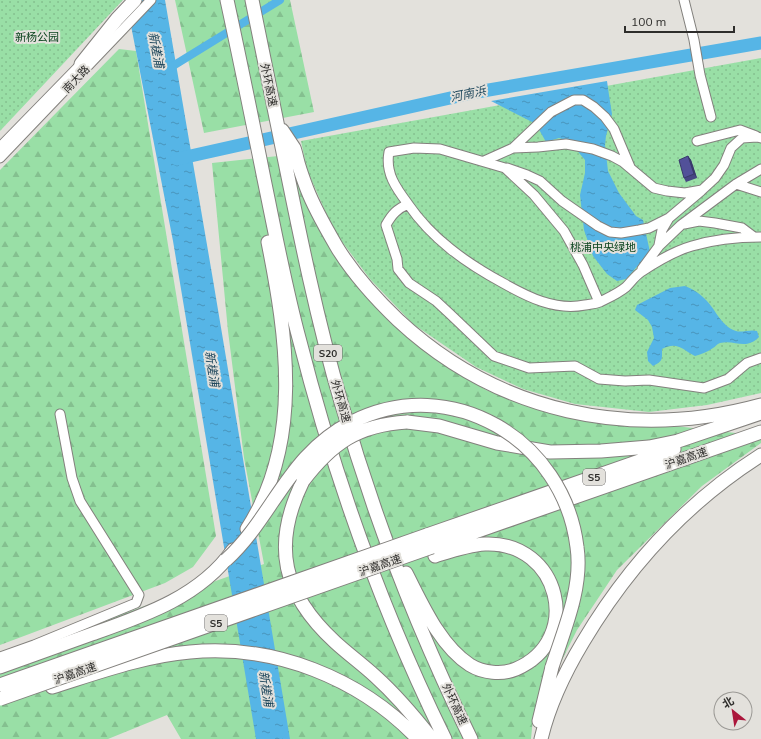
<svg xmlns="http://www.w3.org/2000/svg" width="761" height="739" viewBox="0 0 761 739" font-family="Mulish,'Noto Sans SC',sans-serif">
  <defs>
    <pattern id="grass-dots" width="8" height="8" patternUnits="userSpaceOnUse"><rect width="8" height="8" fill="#99dfa6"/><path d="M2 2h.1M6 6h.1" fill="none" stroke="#84c08f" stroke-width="1.8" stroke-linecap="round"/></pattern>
    <pattern id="forest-firs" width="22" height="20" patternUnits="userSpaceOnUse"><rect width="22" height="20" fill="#99dfa6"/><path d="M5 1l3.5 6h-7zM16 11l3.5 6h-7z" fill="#84c08f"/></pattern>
    <pattern id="water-ripples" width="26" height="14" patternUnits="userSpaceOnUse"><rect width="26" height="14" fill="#56b5e6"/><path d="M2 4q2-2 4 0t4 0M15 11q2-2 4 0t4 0" fill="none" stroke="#4894bb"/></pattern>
  </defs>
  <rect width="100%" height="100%" fill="#e3e1dc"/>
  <path fill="url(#grass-dots)" d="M0 0H123L0 131Z
    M761 58V393L707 405 649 412 575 404 523 389 476 367 413 324 370 279 334 231 307 170 301 141Z"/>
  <path fill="url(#forest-firs)" d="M175 0H290L314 112 204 133Z
    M119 49 136 51 216 536 193 567 165 583 0 645V170Z
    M288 155 325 235 433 356 486 390 537 409 602 422 667 425 761 436V443L702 486 617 570 577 630 533 718 531 739H181L167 715 108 739H0V657L264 564 244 458 228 331 212 163Z"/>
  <path fill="url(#water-ripples)" d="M126 0H165L212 274 290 739H256L173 241Z
    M607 81 609 95 612 114 606 136 605 145 608 171 619 193 636 216 643 220 650 252 626 279 617 281 607 274 593 256 584 230 580 195 585 173V160L569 141 559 138 546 142 536 124 491 101Z
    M685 286C693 289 699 293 706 300 716 310 721 326 736 331 742 333 750 329 757 331L759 337C745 351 735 339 720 343 717 344 715 347 713 348 707 352 702 354 695 356 682 349 677 341 662 349 662 360 663 361 653 366L648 361 647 352 654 338 652 327 648 320 635 310 637 305 670 288Z"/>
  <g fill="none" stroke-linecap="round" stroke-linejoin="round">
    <path stroke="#56b5e6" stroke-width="8" d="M168 69 280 0"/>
    <path stroke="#56b5e6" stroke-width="13" d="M177 159 477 92 761 43"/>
    <g stroke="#83817d" stroke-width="11">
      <path id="minor" d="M684 0 694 40 700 75 711 117
        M697 141 740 130 756 136
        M0 147 85 60
        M513 148 538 147 566 144 593 149 612 156 623 162 654 188 667 191 685 193 702 190 715 178 724 165 731 148 742 138 757 137 761 138
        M0 158 151 0
        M484 161 513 148 551 112 574 100H583L594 107 605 117 614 129 630 167
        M507 168 527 175 540 181 562 201 598 226 610 232 621 233 639 230 649 228 669 218
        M736 184 761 192
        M408 204C396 188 385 173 389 152L414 148 440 149 505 168 534 195 564 231 583 265 599 302
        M684 224 699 221 715 223 742 228 754 237
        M761 237C740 237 712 240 692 246 674 251 656 262 641 272 635 276 631 282 626 287 619 293 608 298 600 302 595 304 590 304 585 305 555 311 528 297 503 283 466 263 432 239 408 204 397 209 392 214 386 225L397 259 398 269 409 283 436 301 450 314 494 356 529 368 575 366 599 379 625 381 649 380 704 388 728 379 747 363 761 358
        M659 245 662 230 669 218 701 191
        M642 269 659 246 681 225 736 184 761 169
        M0 657 34 645 136 603 139 595 80 501 72 478 60 414"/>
    </g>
    <g stroke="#83817d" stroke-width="15">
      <path id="highway" d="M227 0C240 60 252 119 264 179 275 232 285 286 299 338 334 476 382 611 445 739
        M252 0C262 51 273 101 283 152 300 236 317 320 341 402 374 518 418 631 471 739
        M81 64 117 19 135 0
        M282 130C286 136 290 142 294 148 296 153 297 160 299 166 301 173 304 181 307 189 315 210 327 230 338 249 355 276 376 299 398 320 498 413 630 441 761 405
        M407 422 439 426 497 443 550 452 601 451 649 447 678 441 761 413
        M303 481C271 546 283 594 335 642 348 654 362 664 375 676 396 695 414 716 432 739
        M247 529C303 442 287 337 268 242
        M427 535 674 449
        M432 547 761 432
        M406 573C422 604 440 646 470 665 483 673 502 675 516 669 584 640 560 541 485 544 468 545 451 551 435 556
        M0 667C31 656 61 645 92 634 143 616 200 597 233 550
        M52 687C97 673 143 656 190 652 274 644 360 678 418 739
        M539 721 552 667
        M541 739C549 705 565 672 583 642 627 568 687 502 761 455"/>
    </g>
    <use href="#minor" stroke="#fff" stroke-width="9"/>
    <use href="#highway" stroke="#fff" stroke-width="13"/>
    <g stroke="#83817d" stroke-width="15" stroke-linecap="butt">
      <path id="highway-bridge" d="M303 481C332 443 358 425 407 422
        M226 560C274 516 288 454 352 422 451 372 564 440 577 547 583 587 564 630 552 667
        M0 685 427 535
        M0 699 432 547"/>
    </g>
    <use href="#highway-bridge" stroke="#fff" stroke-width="13"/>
  </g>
  <path fill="#474684" d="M688 156 691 160 697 178 686 182 684 178Z"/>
  <path fill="#39396b" d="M688 156 691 160 697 178 694 174Z"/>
  <path fill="#525199" stroke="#39396b" d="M688 156 694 174 684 178 679 160Z"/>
  <g text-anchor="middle" stroke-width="4" stroke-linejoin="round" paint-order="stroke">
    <g fill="#e3e1dc" stroke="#646360" stroke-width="1">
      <rect x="314" y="345" width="28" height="16" rx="3"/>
      <rect x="583" y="469" width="22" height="16" rx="3"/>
      <rect x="205" y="615" width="22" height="16" rx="3"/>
    </g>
    <g font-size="10" font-weight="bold" fill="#2e2d2b">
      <text x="328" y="357">S20</text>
      <text x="594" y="481">S5</text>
      <text x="216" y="627">S5</text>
    </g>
    <g font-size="11" fill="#0b441e" stroke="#e3e1dc">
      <text x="37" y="41">新杨公园</text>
      <text x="603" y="251">桃浦中央绿地</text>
    </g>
    <g font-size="11" fill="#2e2d2b" stroke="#e3e1dc">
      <text transform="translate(76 79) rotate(-46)" y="4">南大路</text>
      <text transform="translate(269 85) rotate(78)" y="4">外环高速</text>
      <text transform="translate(341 401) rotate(74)" y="4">外环高速</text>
      <text transform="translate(686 458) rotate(-19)" y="4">沪嘉高速</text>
      <text transform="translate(380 565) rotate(-19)" y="4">沪嘉高速</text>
      <text transform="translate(75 673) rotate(-19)" y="4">沪嘉高速</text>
      <text transform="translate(455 704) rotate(65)" y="4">外环高速</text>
    </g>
    <g font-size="12" font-style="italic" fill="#1d465b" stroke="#e3e1dc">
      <text transform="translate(156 50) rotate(79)" y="4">新槎浦</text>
      <text transform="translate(468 94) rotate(-12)" y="4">河南浜</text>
      <text transform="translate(212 369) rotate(81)" y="4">新槎浦</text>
      <text transform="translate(266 689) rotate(81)" y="4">新槎浦</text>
    </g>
  </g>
  <g transform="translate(733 711) rotate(330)"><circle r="19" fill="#e3e1dc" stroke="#9b9995"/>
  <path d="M0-3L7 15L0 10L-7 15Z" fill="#ab163b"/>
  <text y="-6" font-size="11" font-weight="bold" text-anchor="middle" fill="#2e2d2b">北</text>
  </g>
  <path d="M625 26v6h109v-6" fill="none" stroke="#2e2d2b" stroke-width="2"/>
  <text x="631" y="26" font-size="12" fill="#2e2d2b" stroke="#e3e1dc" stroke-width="3" paint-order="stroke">100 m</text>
</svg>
